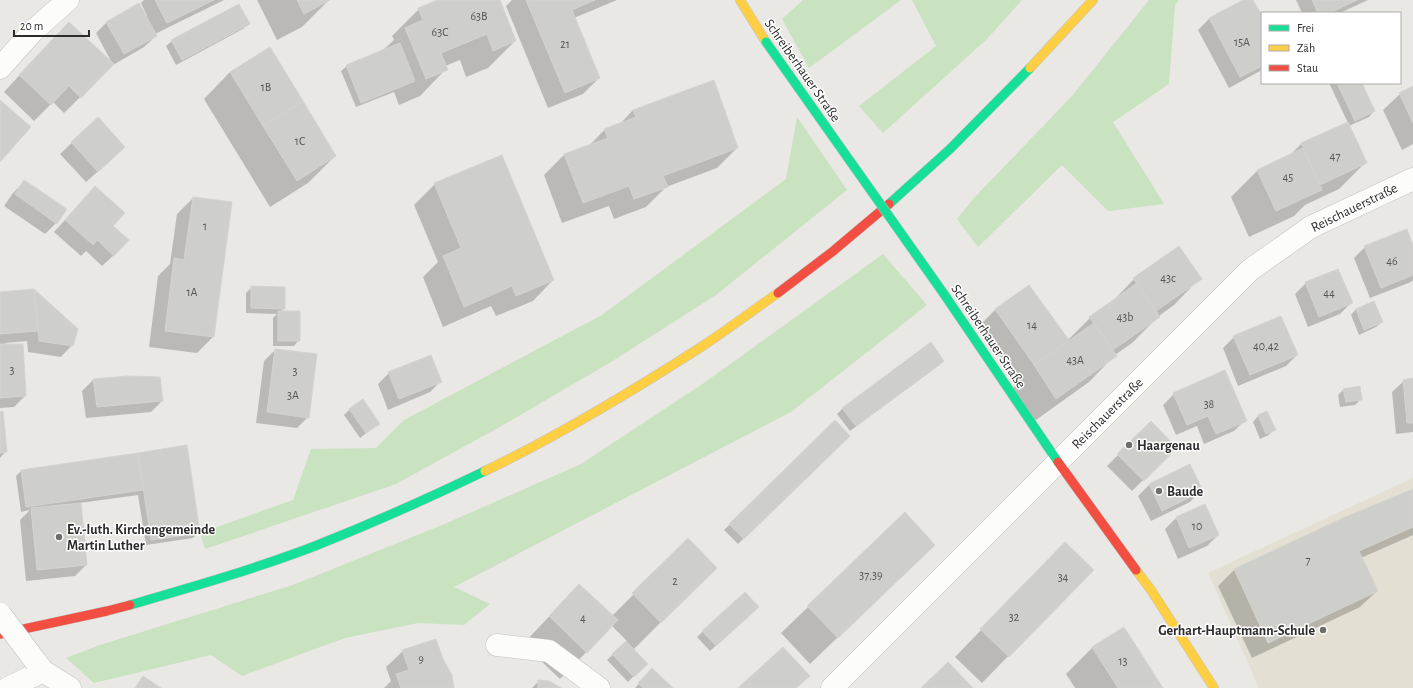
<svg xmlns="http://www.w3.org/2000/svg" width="1413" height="688" viewBox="0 0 1413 688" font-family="'Alegreya Sans',sans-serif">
  <rect width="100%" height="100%" fill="#e9e8e4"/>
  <path fill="#e3e0d3" d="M1413 478V688H1259L1208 573Z"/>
  <path fill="#c9e2c0" d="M803 0H901L809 68 782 19Z
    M912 0H1022L987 39 883 133 859 106 936 46Z
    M1149 0H1179L1175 5 1169 84 1113 122 1164 204 1108 211 1062 165 978 247 957 219 974 198 1072 96Z
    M797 117 847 190 716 295 611 362 505 424 396 484 205 549 200 533 293 500 311 449 376 448 404 420 602 315 786 179Z
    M883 254 927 305 791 412 454 587 490 604 464 625 418 623 345 638 242 676 211 655 94 683 66 658 100 645 293 585 447 523 581 464 704 383Z"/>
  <path fill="#0003" d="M144 0H224L155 34 156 36 144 47 113 65 64 113 53 102 34 121 4 92 53 39 112 63 96 33 107 22 147 16 141 3Z
    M257 0H329L302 27 277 40Z
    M440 0H499L515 41 488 68 466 77 460 60 445 66 446 69 420 96 399 105 394 92 356 107 341 71 347 66 382 51 394 40 392 36 419 9Z
    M512 0H617L574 18 599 78 583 94 548 108 506 6Z
    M1245 0H1252L1262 19V70L1229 88 1198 30 1209 19Z
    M1296 0H1368L1340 13H1302Z
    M248 24 243 29 176 65 166 46 172 41Z
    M270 48 335 156 308 183 270 207 204 99 230 72Z
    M1329 83H1361L1374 111 1369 117 1349 126 1366 162 1339 189 1305 205 1294 216 1249 237 1231 197 1258 170 1290 155 1301 144 1348 123Z
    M1413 87V144L1402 150 1383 110 1400 94Z
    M633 110 737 148 717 168 666 187 646 207 614 219 609 206 562 223 544 175 565 154 589 146 605 129 620 124Z
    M98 118 113 158 86 182 60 154Z
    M25 181 56 223 45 234 4 206 13 193Z
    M435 184 553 280 533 301 496 316 491 306 443 327 423 277 438 262 414 205Z
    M193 198 231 203 213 337 197 353 149 347 158 276 170 264 177 214Z
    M84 199 112 226 114 255 102 266 86 251 81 256 54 232Z
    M1365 247H1413V280L1411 282 1370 298 1354 258Z
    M1200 278 1174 305 1159 316 1132 343 1115 355 1089 382 1029 425 1008 393 1019 382 979 326 995 310 1029 286 1068 340 1090 318 1108 306 1134 279Z
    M1306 283 1351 303 1340 314 1308 327 1295 294Z
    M252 287 284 308 280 312 299 340 294 346H273V318L277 314 246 313V293Z
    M33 290 76 330 72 345 61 357 28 352 27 341 5 343 25 396 14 407 0 408V293Z
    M1374 302 1382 322 1376 327 1359 335 1351 315 1356 309Z
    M1234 337 1297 355 1286 366 1238 386 1223 348Z
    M275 350 308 417 297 428 256 423 264 361Z
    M943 360 938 366 850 431 837 414 843 408Z
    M389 373 441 381 430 392 388 410 378 384Z
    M1413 379V432L1396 434 1392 392 1404 381Z
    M93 380 162 401 151 412 86 418 82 391Z
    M1344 389 1361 399 1355 405 1340 407 1338 395Z
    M1174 394 1245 420 1234 431 1204 444 1197 426 1176 435 1163 405Z
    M350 409 379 423 360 438 344 415Z
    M1267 412 1274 429 1269 435 1260 439 1253 422 1258 416Z
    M0 413 6 451 0 458Z
    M835 422 848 436 738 544 724 530Z
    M1151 422 1176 448 1132 491 1107 466Z
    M186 447 199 533 193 538 146 545 138 495 80 503 86 565 75 576 26 581 20 520 30 510 21 512 16 476 21 471Z
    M1189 465 1201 490 1190 502 1151 521 1138 496 1149 485Z
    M1413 490V535L1361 558 1377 591 1360 607 1252 658 1218 586 1234 570 1344 518Z
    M1205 505 1218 535 1207 546 1178 559 1165 529 1176 518Z
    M905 514 934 545 810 664 781 633Z
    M688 540 715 568 633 650 646 664 628 682 607 660 627 641 612 626 560 679 523 644 579 585 612 616Z
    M1039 570H1092L982 683 955 657Z
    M745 593 752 612 710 651 697 637Z
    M1093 647 1161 688H1075L1066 674Z
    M403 651 453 688H384L391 681 386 667Z
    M652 670 671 688H635Z
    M539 681 559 688H532Z"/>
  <path fill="#cececa" stroke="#d4d3d0" d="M155 0H214L167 23Z
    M297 0H330L304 14Z
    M438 0H500L516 41 493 51 487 34 441 53 448 70 426 79 405 28 423 20 418 8Z
    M526 0H595L572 10 600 78 565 93Z
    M1243 0H1253L1262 16V66L1240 77 1209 18Z
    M1312 0H1357L1330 13H1318Z
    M139 3 157 36 124 54 106 22Z
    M239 4 250 24 182 60 171 40Z
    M69 22 114 64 81 98 69 86 51 105 19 75Z
    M400 43 415 81 361 103 346 65Z
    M270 47 303 101 263 126 230 72Z
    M714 80 738 148 663 176 668 187 634 199 629 186 583 203 564 154 608 138 604 129 636 117 633 110Z
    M1337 83H1362L1375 111 1355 121Z
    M1413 86V123L1399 93Z
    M0 100 31 127 0 162Z
    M303 101 336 156 297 181 263 126Z
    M98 117 125 147 98 172 71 142Z
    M1348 122 1367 163 1320 185 1301 143Z
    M1303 148 1322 190 1276 211 1257 170Z
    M502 155 554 280 516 296 512 286 464 307 443 256 461 248 434 183Z
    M24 180 67 209 57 224 15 194Z
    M95 186 125 213 113 226 129 240 114 256 97 240 93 245 65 220Z
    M193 197 232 202 214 337 165 331 174 258 184 260Z
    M1407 229 1413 245V275L1381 288 1364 246Z
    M1179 246 1202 279 1156 311 1133 278Z
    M1338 269 1353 303 1319 317 1305 282Z
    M1137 283 1160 317 1113 350 1089 317Z
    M1029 285 1069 340 1034 365 995 309Z
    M251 286 285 287V309L251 308Z
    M34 289 38 331 0 334V292Z
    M34 289 78 329 73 346 39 341Z
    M1374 301 1383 322 1364 330 1356 309Z
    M278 311H300V341H278Z
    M1281 316 1298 355 1250 375 1233 336Z
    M1094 323 1117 356 1056 399 1034 365Z
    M931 342 944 361 856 426 842 408Z
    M0 344H23L26 396 0 398Z
    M275 349 317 354 309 418 267 412Z
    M431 355 442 382 399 399 388 372Z
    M1225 370 1247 421 1216 434 1208 416 1187 425 1173 393Z
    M128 376 160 377 163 401 97 407 93 379Z
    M1413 378V423H1407L1403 380Z
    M1360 386 1362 400 1346 402 1343 389Z
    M363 399 380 424 366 433 349 409Z
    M3 411 7 452 0 453V412Z
    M1267 411 1276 430 1266 434 1258 415Z
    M835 420 850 436 744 539 729 524Z
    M1151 421 1177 448 1144 481 1117 454Z
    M187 445 200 533 151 540 138 453Z
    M138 453 143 490 26 507 21 470Z
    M1190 464 1203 491 1162 511 1149 484Z
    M1413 489V527L1359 551 1378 591 1268 643 1234 569 1343 518Z
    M81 503 87 565 37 570 31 508Z
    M1205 504 1219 535 1189 548 1176 517Z
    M905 512 935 545 838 638 807 606Z
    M688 538 717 568 661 623 632 593Z
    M1065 542 1094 570 1009 657 980 629Z
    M579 584 618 620 587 653 549 616Z
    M745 592 759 607 716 646 702 631Z
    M1124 627 1163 688H1118L1092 647Z
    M436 639 443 659 452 675 454 688H401L396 674 409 670 402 650Z
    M626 641 648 664 634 677 612 654Z
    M783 647 810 676 796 688H738Z
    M948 662 973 688H921Z
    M652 668 673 688H643L638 683Z
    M143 676 161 688H135Z
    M538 680 549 681 561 688H538Z"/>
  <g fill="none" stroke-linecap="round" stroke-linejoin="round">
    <g stroke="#c4c3c3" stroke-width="23">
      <path id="street" d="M0 68 33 31 68 0
        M497 645 549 651 599 688
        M36 662 43 671 70 688
        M8 688 43 671
        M832 688 1250 270 1311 227 1413 179"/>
    </g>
    <g stroke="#c4c3c3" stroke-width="10">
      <path id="fast" d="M889 204 950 149 1030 68
        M944 294 1058 462
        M130 605C192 587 255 569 315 546 373 523 429 498 485 471"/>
    </g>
    <g stroke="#c4c3c3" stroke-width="10">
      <path id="slow" d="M740 0 766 42
        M1030 68 1093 0
        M485 471C560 435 631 392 701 347 727 330 752 311 778 293
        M1136 570 1151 590 1214 688"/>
    </g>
    <g stroke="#c4c3c3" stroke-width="10">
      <path id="jam" d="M778 293 832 252 889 204
        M1058 462 1136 570
        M0 634 107 611 130 605"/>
    </g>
    <use href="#street" stroke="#fcfcfb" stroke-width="22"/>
    <use href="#fast" stroke="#16e098" stroke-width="9"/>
    <use href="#slow" stroke="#ffcf43" stroke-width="9"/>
    <use href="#jam" stroke="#f24e42" stroke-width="9"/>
    <g stroke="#c4c3c3" stroke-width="23" stroke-linecap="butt">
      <path id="street-bridge" d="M0 614 36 662"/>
    </g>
    <g stroke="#c4c3c3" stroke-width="10" stroke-linecap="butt">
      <path id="fast-bridge" d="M766 42 944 294"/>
    </g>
    <use href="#street-bridge" stroke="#fcfcfb" stroke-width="22"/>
    <use href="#fast-bridge" stroke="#16e098" stroke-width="9"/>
  </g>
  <g fill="#6e6e6c" stroke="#fff" stroke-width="1.5">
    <circle cx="1129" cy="445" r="4"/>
    <circle cx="1159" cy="491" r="4"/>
    <circle cx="59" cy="537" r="4"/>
    <circle cx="1323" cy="630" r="4"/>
  </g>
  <g text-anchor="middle" stroke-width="3" stroke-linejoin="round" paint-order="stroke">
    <g font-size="12" fill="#565655">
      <text x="479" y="20">63B</text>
      <text x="440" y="36">63C</text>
      <text x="1242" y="46">15A</text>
      <text x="565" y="48">21</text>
      <text x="266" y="91">1B</text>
      <text x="300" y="145">1C</text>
      <text x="1335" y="160">47</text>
      <text x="1288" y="181">45</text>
      <text x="205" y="230">1</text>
      <text x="1392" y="265">46</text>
      <text x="1168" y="282">43c</text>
      <text x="192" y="296">1A</text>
      <text x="1329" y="297">44</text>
      <text x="1125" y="321">43b</text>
      <text x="1032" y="329">14</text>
      <text x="1266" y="350">40,42</text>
      <text x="1075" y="364">43A</text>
      <text x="12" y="374">3</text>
      <text x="295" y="375">3</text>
      <text x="293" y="399">3A</text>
      <text x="1209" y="408">38</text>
      <text x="1197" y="530">10</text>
      <text x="1308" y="564">7</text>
      <text x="871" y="579">37,39</text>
      <text x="1063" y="581">34</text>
      <text x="675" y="585">2</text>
      <text x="1014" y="621">32</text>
      <text x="583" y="622">4</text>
      <text x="421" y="663">9</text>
      <text x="1123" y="665">13</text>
    </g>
    <g font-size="14" fill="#2c2c2c" stroke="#fff">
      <text transform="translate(803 70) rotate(55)" y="5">Schreiberhauer Straße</text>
      <text transform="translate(1354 207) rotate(-26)" y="5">Reischauerstraße</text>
      <text transform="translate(989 336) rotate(56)" y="5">Schreiberhauer Straße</text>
      <text transform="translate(1107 413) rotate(-45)" y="5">Reischauerstraße</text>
    </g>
    <g font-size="14" font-weight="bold" fill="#2c2c2c" stroke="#fff" text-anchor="start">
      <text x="1137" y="450">Haargenau</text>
      <text x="1167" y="496">Baude</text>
      <text x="67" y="534">Ev.-luth. Kirchengemeinde<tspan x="67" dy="16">Martin Luther</tspan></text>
      <text x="1315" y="635" text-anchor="end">Gerhart-Hauptmann-Schule</text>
    </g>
  </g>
  <rect x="1261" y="12" width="140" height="72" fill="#ffffff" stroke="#ababab"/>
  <rect x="1269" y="25" width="20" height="6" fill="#16e098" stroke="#ababab"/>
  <text x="1297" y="32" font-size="12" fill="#2c2c2c">Frei</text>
  <rect x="1269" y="45" width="20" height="6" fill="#ffcf43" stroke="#ababab"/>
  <text x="1297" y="52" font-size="12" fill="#2c2c2c">Zäh</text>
  <rect x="1269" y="65" width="20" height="6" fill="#f24e42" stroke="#ababab"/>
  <text x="1297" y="72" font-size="12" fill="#2c2c2c">Stau</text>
  <path d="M14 30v6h75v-6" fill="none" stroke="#2c2c2c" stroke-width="2"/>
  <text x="20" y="30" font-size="12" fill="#2c2c2c" stroke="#ffffff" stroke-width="3" paint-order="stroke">20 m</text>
</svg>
